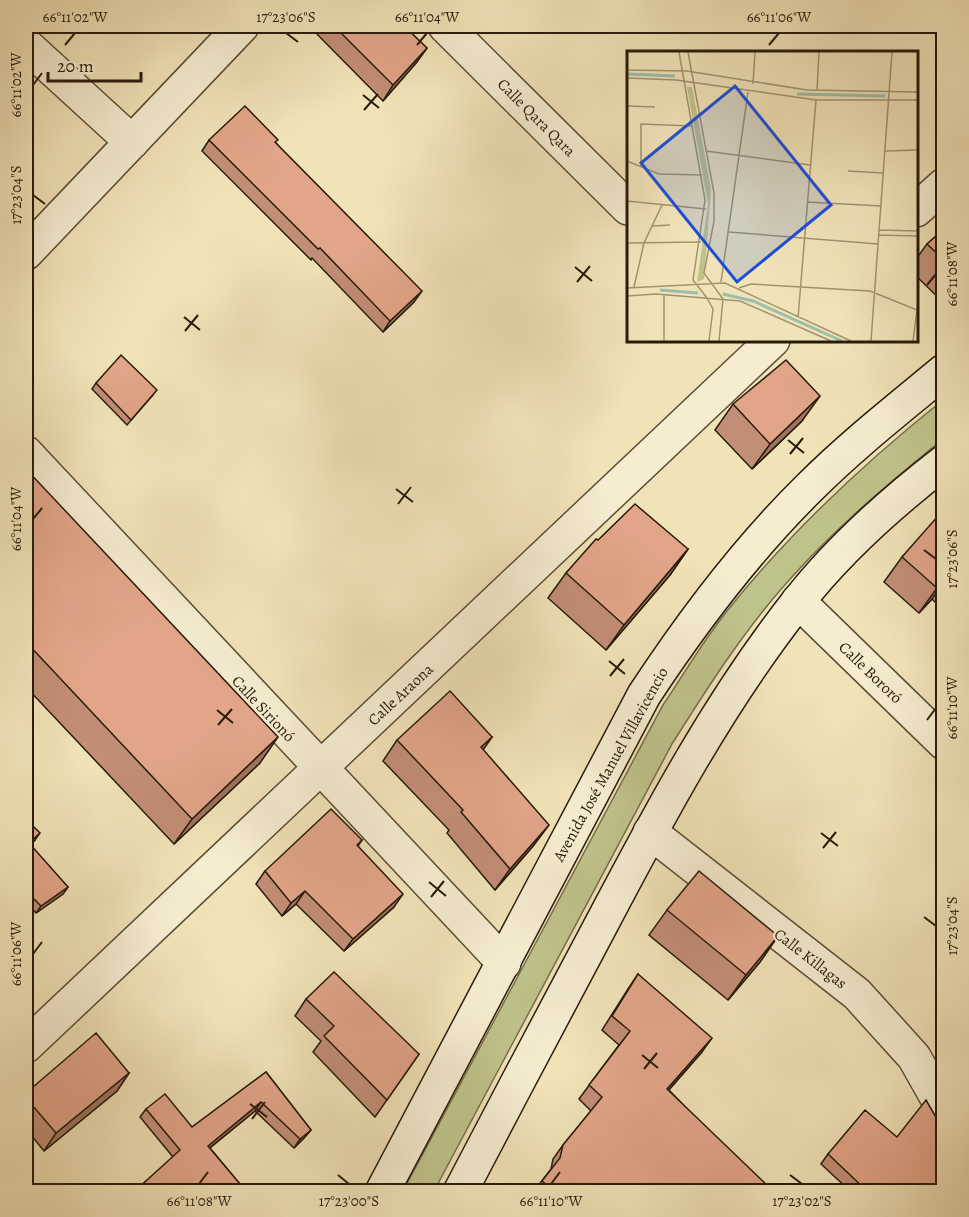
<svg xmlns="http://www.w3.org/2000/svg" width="969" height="1217" viewBox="0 0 969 1217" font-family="Alegreya,serif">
  <rect width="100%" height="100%" fill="#f1e3b8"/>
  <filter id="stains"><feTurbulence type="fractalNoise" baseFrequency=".00333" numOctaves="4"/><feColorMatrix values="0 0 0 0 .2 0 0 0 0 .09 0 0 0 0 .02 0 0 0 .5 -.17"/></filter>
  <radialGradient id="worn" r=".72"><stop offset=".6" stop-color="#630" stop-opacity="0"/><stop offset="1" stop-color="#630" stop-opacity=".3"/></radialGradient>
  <path fill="#c0c28b" stroke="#746e4a" stroke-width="1.5" d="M943 400V439C886 485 831 532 783 587 741 635 706 690 672 744L434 1191H403L663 705C684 674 703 641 727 611 791 531 864 463 943 400Z"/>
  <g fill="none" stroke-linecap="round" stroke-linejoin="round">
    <g stroke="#5a4d36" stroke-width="36">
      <path id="minor" d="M445 26 628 208
        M26 45 132 142
        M916 210 944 185
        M26 253 242 26
        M26 453 504 963
        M798 601 944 743
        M650 832 857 994 914 1057 944 1110
        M26 1046 773 340"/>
    </g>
    <g stroke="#281b0a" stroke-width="36">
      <path id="secondary" d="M382 1192 644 695C692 622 746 550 809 488 851 446 898 409 944 371
        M460 1192C507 1102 554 1013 602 923 660 813 719 702 797 603 838 550 891 503 944 462"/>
    </g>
    <use href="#minor" stroke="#f6edd1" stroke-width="33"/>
    <use href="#secondary" stroke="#f6edd1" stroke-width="33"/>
  </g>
  <path fill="#c28e76" stroke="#281b0a" stroke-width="1.5" d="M313 26H404L427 48 416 63 383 101 311 28Z
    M209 140 276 143 414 302 383 332 312 258 311 260 202 151Z
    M944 229V303L916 276V259L927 244Z
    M96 383 153 395 127 425 92 389Z
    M733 404 802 421 752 469 715 430Z
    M26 469 260 763 174 844 26 687Z
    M944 521V596L937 604 932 599 919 613 884 582 902 557Z
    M598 540 688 549 670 575 606 650 548 598 566 573Z
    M492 737 483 749 534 845 495 890 447 833 449 830 383 761 397 740Z
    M26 819 35 840 30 845 68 887 63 894 36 913 26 902Z
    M362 840 358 846 394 907 344 951 296 904 282 916 256 884 265 871Z
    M667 910 778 936 760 962 728 1000 649 935Z
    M638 974 702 1052 669 1090 766 1191H534L551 1169 553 1159 563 1145 591 1111 579 1099 619 1045 602 1030 628 989Z
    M306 999 419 1054 375 1117 313 1052 321 1041 295 1016Z
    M266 1072 311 1130 304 1138 294 1148 255 1111 210 1148 240 1184 235 1191H135L173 1157 140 1117 146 1109 192 1127Z
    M129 1073 117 1091 44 1151 26 1129V1093Z
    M897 1137 944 1191H850L821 1164 828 1154Z"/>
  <path fill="#9e7460" stroke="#281b0a" stroke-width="1.5" d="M427 48 416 63 383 101 393 85Z
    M422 291 414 302 383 332 390 321Z
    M820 396 802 421 752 469 770 444Z
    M688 549 670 575 606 650 624 625Z
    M944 580V582L932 599 919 613 937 588Z
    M278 737 260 763 174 844 192 819Z
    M492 737 478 757 481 747Z
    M549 825 534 845 495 890 510 869Z
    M40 833 35 840 26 849 29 843Z
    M68 887 63 894 36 913 41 906Z
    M305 891 296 904 282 916 291 903Z
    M403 894 394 907 344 951 353 939Z
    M778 936 760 962 728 1000 746 975Z
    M712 1038 702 1052 657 1103 667 1089Z
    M129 1073 117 1091 44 1151 56 1133Z
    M261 1102 255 1111 202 1154 208 1146Z
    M311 1130 304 1138 294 1148 300 1139Z
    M240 1184 235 1191H229Z"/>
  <path fill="#e2a589" stroke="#281b0a" stroke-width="1.5" d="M334 26H404L427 48 393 85Z
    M245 106 278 140 275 142 422 291 390 321 320 248 318 249 209 140Z
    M944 229V260L927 244Z
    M121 355 157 390 131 420 96 383Z
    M786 360 820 396 770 444 733 404Z
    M26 469 278 737 192 819 26 642Z
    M635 504 688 549 624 625 566 573 596 539 598 540Z
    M938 516 944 521V580L937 588 902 557Z
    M450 691 492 737 481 747 549 825 510 869 461 812 463 810 397 740Z
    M331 809 362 840 357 845 403 894 353 939 305 891 291 903 265 871Z
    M26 819 40 833 29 843 68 887 41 906 26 891Z
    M699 871 778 936 746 975 667 910Z
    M334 972 419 1054 387 1100 324 1036 334 1026 306 999Z
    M638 974 712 1038 667 1089 769 1187 765 1191H554L542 1181 560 1158 563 1145 602 1097 589 1085 630 1031 612 1016Z
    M96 1033 129 1073 56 1133 26 1098V1093Z
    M266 1072 311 1130 300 1139 261 1102 208 1146 240 1184 229 1191H135L180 1150 146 1109 165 1094 192 1127Z
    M926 1100 944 1131V1191H867L828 1154 865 1110 897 1137Z"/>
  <path fill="none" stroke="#281b0a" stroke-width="2" d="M286 33 298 42M65 45 75 33M417 45 427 33M769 45 779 33M33 85 42 73M363 95 379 108M364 110 378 94M33 195 45 204M575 267 592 281M577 282 590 266M927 285 936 274M184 317 200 330M185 331 198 315M788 440 804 453M790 454 803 438M396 489 413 502M398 504 411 487M33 519 42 508M924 550 936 559M609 661 625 674M610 676 624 659M217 710 233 723M927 720 936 708M218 725 232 709M821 833 838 846M823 848 836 832M429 882 446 896M431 897 444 881M924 917 936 926M33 954 42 942M642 1055 658 1068M644 1069 657 1053M250 1104 267 1117M252 1119 265 1102M338 1175 349 1184M790 1175 802 1184M199 1184 208 1172M551 1184 560 1172"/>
  <g text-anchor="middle" stroke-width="4.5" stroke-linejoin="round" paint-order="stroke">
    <g font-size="16" fill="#281b0a" stroke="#f6edd1">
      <text transform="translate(537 117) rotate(45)" y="6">Calle Qara Qara</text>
      <text transform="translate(871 672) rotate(44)" y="6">Calle Bororó</text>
      <text transform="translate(400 694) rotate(-43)" y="6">Calle Araona</text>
      <text transform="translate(264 708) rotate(47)" y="6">Calle Sirionó</text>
      <text transform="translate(610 764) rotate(-61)" y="6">Avenida José Manuel Villavicencio</text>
      <text transform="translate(811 958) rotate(38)" y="6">Calle Killagas</text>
    </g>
  </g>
  <g transform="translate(627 51)">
    <rect width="291" height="291" fill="#f1e3b8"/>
    <path d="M60 36H65L84 138 77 228 70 231 81 153Z" fill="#c0c28b"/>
    <path fill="none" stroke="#9bbeab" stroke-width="3" d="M0 23 48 25M170 43 258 45M33 239 71 242M96 243 126 250 215 290"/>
    <path fill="none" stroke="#a19372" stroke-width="1.5" d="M52 1 78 149 66 229 80 247M61 1 87 142V170L77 222 96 248M0 19 60 20 180 39 291 41M0 27 49 29 189 49H291M126 33 128 1M190 40 192 1M0 55 28 56M79 100 183 114M258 100 291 99M0 110 32 123 75 124M14 116V73L65 75M221 120 256 122M0 150 79 158M180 151 254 155M25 175 43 174M252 179 291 180M102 181 251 193M251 184 291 185M0 192 74 191M94 231 121 41M7 236 17 192 35 154M0 237 98 232 224 290M112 237 124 233 243 240 290 259M37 243V290M0 245 29 243 113 250 204 290M80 247 86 258 82 290M171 267 189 49M92 290 96 248M244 290 265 1M286 290 291 251"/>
    <path fill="#1d4ed8" fill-opacity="0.15" stroke="#1d4ed8" stroke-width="3" d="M108 35 204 154 110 231 14 112Z"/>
    <rect width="291" height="291" fill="none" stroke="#281b0a" stroke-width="3"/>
  </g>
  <rect width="969" height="1217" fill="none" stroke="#f1e3b8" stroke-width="66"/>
  <path d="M48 72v9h93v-9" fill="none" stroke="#281b0a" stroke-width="3"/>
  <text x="57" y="72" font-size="18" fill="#281b0a" stroke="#f6edd1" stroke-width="4.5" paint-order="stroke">20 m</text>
  <rect x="33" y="33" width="903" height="1151" fill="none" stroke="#281b0a" stroke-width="2"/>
  <g font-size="15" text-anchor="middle" fill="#281b0a">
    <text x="75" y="22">66°11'02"W</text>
    <text x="286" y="22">17°23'06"S</text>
    <text x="427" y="22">66°11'04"W</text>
    <text x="779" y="22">66°11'06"W</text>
    <text transform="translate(16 85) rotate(-90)" y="5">66°11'02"W</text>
    <text transform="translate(16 195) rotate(-90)" y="5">17°23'04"S</text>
    <text transform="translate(952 274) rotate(-90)" y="5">66°11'08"W</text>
    <text transform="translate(16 519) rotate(-90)" y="5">66°11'04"W</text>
    <text transform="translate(952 559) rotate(-90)" y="5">17°23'06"S</text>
    <text transform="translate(952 708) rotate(-90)" y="5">66°11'10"W</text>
    <text transform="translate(952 926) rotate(-90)" y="5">17°23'04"S</text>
    <text transform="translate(16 954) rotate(-90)" y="5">66°11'06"W</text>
    <text x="199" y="1206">66°11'08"W</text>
    <text x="349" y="1206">17°23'00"S</text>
    <text x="551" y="1206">66°11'10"W</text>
    <text x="802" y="1206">17°23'02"S</text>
  </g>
  <rect width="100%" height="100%" filter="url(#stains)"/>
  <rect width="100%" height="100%" fill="url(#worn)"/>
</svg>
